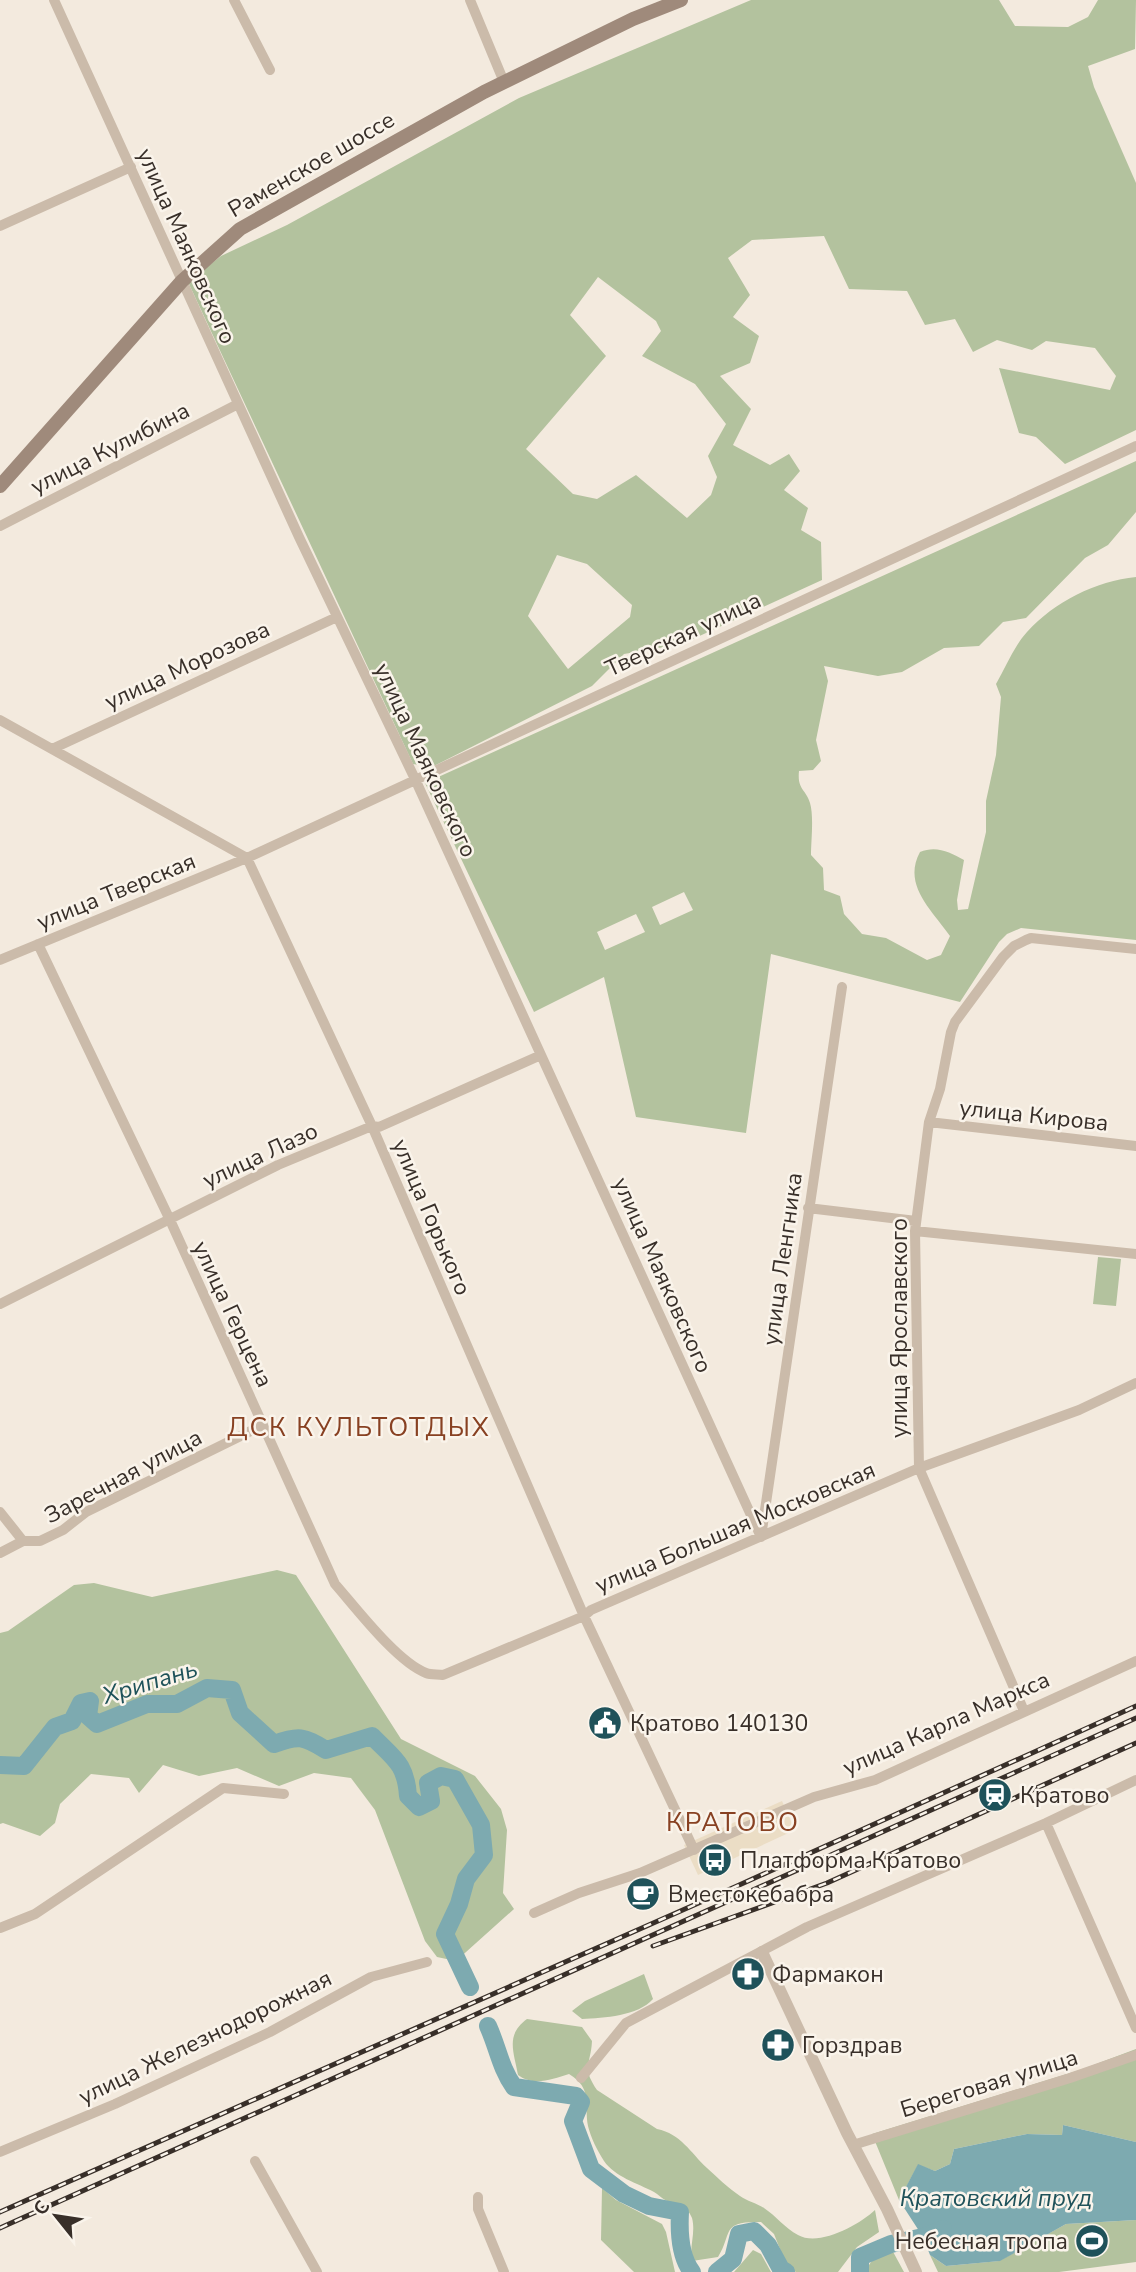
<svg xmlns="http://www.w3.org/2000/svg" width="1136" height="2272" viewBox="0 0 1136 2272" font-family="'Nunito Sans',sans-serif">
  <rect width="100%" height="100%" fill="#f3eade"/>
  <path fill="#b3c29e" fill-rule="evenodd" d="M751 0H999L1015 26 1068 27 1088 17 1098 0H1136L1135 49 1088 66 1094 87 1136 183V430L1065 464 1036 437 1019 433 999 368 1110 390 1116 376 1095 348 1046 341 1032 350 997 340 973 352 955 319 925 325 907 291 849 289 824 236 752 240 728 258 750 295 733 317 759 336 750 363 720 376 751 409 733 445 770 465 789 454 800 471 784 490 808 508 801 530 821 542 822 580 682 644 624 654 592 686 432 767 413 764 188 282 221 256 287 225 519 98ZM598 277 656 321 661 331 642 356 695 384 726 424 708 456 717 477 711 495 687 518 636 475 597 499 573 494 526 449 606 356 570 315ZM557 555 587 564 632 605 630 617 568 669 528 616Z
    M1136 461V512L1108 545 1085 558 1026 618 1003 622 979 646 944 648 902 672 878 676 824 666 828 681 816 740 821 761 813 770 799 771C797 790 806 789 810 803 814 816 811 841 811 855L823 868 824 890 840 896 844 914 862 934 886 938 927 960 941 955 950 936C932 910 902 885 920 852 936 845 950 852 964 860L957 900 958 910 968 909 986 832V801L996 755 1001 697 996 684C1006 667 1014 646 1027 632 1054 602 1096 581 1136 577V940L1021 928 1007 934 999 942 960 1002 771 954 746 1133 636 1117 604 977 534 1012 425 783ZM684 892 693 910 660 925 652 907ZM636 914 645 932 605 950 597 932Z
    M1098 1257 1121 1259 1116 1306 1093 1304Z
    M277 1570 296 1575 401 1739 475 1776 501 1809 507 1830 503 1893 514 1909 456 1961 437 1957 425 1941 375 1810 351 1778 314 1773 279 1786 237 1768 199 1776 163 1765 139 1793 129 1778 91 1774 60 1804 55 1823 40 1836 3 1823 0 1824V1633L8 1631 74 1585 94 1583 152 1597Z
    M644 1974 653 1999C638 2016 604 2018 582 2019L572 2011 585 2001Z
    M527 2019 582 2027 592 2041C591 2064 581 2067 597 2090L657 2129C681 2134 690 2152 707 2168 717 2177 728 2188 740 2196 747 2201 756 2203 764 2208 776 2216 785 2228 798 2235 819 2247 859 2225 875 2210L879 2232 857 2247 838 2272H796L787 2267 774 2234 761 2222C720 2221 733 2233 718 2257L692 2261C689 2246 696 2233 692 2218 687 2205 678 2206 667 2201 662 2199 658 2194 654 2192 637 2183 615 2177 604 2161 597 2150 591 2138 588 2126 584 2105 593 2088 569 2074 552 2079 534 2087 518 2075 514 2052 505 2035 527 2019Z
    M1136 2049V2142L1063 2125 1062 2135 1027 2134 954 2149 950 2164 935 2171 918 2165 899 2200 872 2134 1083 2069Z
    M602 2188 616 2200 662 2224 666 2232 675 2272H634L601 2240Z
    M1136 2220V2262L1059 2272H938L930 2255 946 2266 999 2261 1066 2224Z
    M891 2248 904 2272H867C868 2260 881 2254 891 2248Z
    M753 2250 761 2254 771 2272H734Z"/>
  <path fill="#ebddc5" d="M782 1801 795 1830 698 1875 684 1845Z"/>
  <path fill="#7daab0" d="M1063 2125 1136 2142V2220L1066 2224 1000 2261 946 2266 930 2255 923 2237 899 2200 918 2164 935 2171 950 2164 954 2149 1027 2134 1062 2135Z"/>
  <g fill="none" stroke-linecap="round" stroke-linejoin="round">
    <path stroke="#7daab0" stroke-width="18" d="M0 1765 24 1766 55 1727 72 1721 81 1703 90 1701 88 1716 97 1724 147 1704H177L207 1688 232 1690 240 1713 274 1744C299 1735 303 1736 326 1750L372 1736C393 1758 406 1763 408 1796L419 1807 431 1801 428 1783 441 1776 455 1779 481 1825 484 1855 466 1879 459 1904 445 1934 470 1987
      M488 2026C498 2048 500 2067 514 2087L576 2096 581 2102 573 2121 591 2169 624 2194 649 2206 680 2212C679 2230 680 2257 692 2272
      M717 2272 733 2259 739 2234 754 2231 768 2245 781 2269 786 2272
      M860 2272V2257L891 2244 923 2237 943 2229"/>
    <path stroke="#cbbbaa" stroke-width="10" d="M54 0 299 537 415 779 761 1537
      M234 0 270 70
      M470 0 504 82
      M0 226 131 167
      M0 526 238 404
      M0 720 247 858 372 1126 584 1616 694 1850
      M52 749 337 617
      M38 944 170 1220 335 1584C356 1608 397 1662 426 1673 431 1675 438 1674 443 1675L584 1616 591 1610 919 1468 1079 1410 1136 1383
      M0 960 247 858 1136 446
      M929 1122 1136 1146
      M808 1208 916 1221
      M915 1231 1136 1254
      M0 1304 278 1165 372 1126 379 1127 541 1055
      M0 1512 23 1541
      M761 1537 842 987
      M0 1553 23 1541H40L63 1530 86 1512 263 1425
      M1024 1711 919 1468 915 1231 929 1122 940 1089 951 1032 955 1022 1003 957 1014 946 1026 940 1031 938 1136 949
      M1046 1823 1136 2028
      M534 1913 579 1893 640 1873 814 1797 875 1780 1136 1661
      M0 1928 35 1914 223 1788 284 1794
      M581 2078 626 2023 807 1927 1046 1823 1136 1780
      M853 2145 1070 2078 1136 2055
      M0 2152 115 2104 270 2032 371 1977 427 1962
      M255 2161 317 2272
      M478 2197V2209L504 2272"/>
    <path stroke="#cbbbaa" stroke-width="12" d="M762 1952 847 2133 887 2209 916 2272"/>
    <path stroke="#9f8a7b" stroke-width="14" d="M0 486 182 281 240 229 484 92 633 19 681 0"/>
    <g stroke="#382f29" stroke-width="5">
      <path id="rail" d="M653 1946 827 1883 1136 1743
        M0 2212 737 1886 1136 1706
        M0 2228 1136 1718"/>
    </g>
    <use href="#rail" stroke="#faf4eb" stroke-width="2.5" stroke-dasharray="8" stroke-linecap="butt"/>
  </g>
  <defs>
    <g id="civic-disc" transform="scale(1.75)"><circle r="9.5" fill="#1f525a" stroke="#faf4eb"/><path d="M-.6-6.5H3V-4.5H.6V-3L4-1V1h2V6H-6V1h2V-1L-.6-3ZM-1.2 2.5V6h2.4V2.5Z" fill="#fff"/></g>
    <g id="station-disc" transform="scale(1.75)"><circle r="9.5" fill="#1f525a" stroke="#faf4eb"/><path d="M-3-6H3Q5-6 5-4V2Q5 4 3 4L4.5 6H3L1.5 4h-3L-3 6H-4.5L-3 4Q-5 4-5 2V-4Q-5-6-3-6ZM-3.5-4v3h7v-3ZM-3.5 1v1.5H-2V1ZM2 1v1.5H3.5V1Z" fill="#fff"/></g>
    <g id="bus-disc" transform="scale(1.75)"><circle r="9.5" fill="#1f525a" stroke="#faf4eb"/><path d="M-5-6H5V4H4V6H2V4H-2V6H-4V4H-5ZM-3.5-4V0h7V-4ZM-3.5 1.2v1.5H-2V1.2ZM2 1.2v1.5H3.5V1.2Z" fill="#fff"/></g>
    <g id="cafe-disc" transform="scale(1.75)"><circle r="9.5" fill="#1f525a" stroke="#faf4eb"/><path d="M-5.5-4.5H6V0H3Q3 3.5 0 3.5H-2.5Q-5.5 3.5-5.5 0ZM3-3.2v2h1.7v-2ZM-6 4.5H4V6H-6Z" fill="#fff"/></g>
    <g id="pharmacy-disc" transform="scale(1.75)"><circle r="9.5" fill="#1f525a" stroke="#faf4eb"/><path d="M-2-6h4v4h4v4h-4v4h-4v-4h-4v-4h4Z" fill="#fff"/></g>
    <g id="stadium-disc" transform="scale(1.75)"><circle r="9.5" fill="#1f525a" stroke="#faf4eb"/><path d="M0-5a6.5 5 0 1 0 0 10a6.5 5 0 1 0 0-10ZM-3.5-1.8h7v3.6h-7Z" fill="#fff"/></g>
  </defs>
  <g fill-rule="evenodd">
    <use href="#civic-disc" x="605" y="1723"/>
    <use href="#station-disc" x="995" y="1795"/>
    <use href="#bus-disc" x="715" y="1860"/>
    <use href="#cafe-disc" x="643" y="1894"/>
    <use href="#pharmacy-disc" x="748" y="1974"/>
    <use href="#pharmacy-disc" x="778" y="2045"/>
    <use href="#stadium-disc" x="1092" y="2241"/>
  </g>
  <g text-anchor="middle" stroke-width="5" stroke-linejoin="round" paint-order="stroke">
    <g font-size="23" fill="#382f29" stroke="#faf4eb">
      <text transform="translate(311 164) rotate(-30)" y="8">Раменское шоссе</text>
      <text transform="translate(187 246) rotate(66)" y="8">улица Маяковского</text>
      <text transform="translate(110 448) rotate(-27)" y="8">улица Кулибина</text>
      <text transform="translate(683 634) rotate(-25)" y="8">Тверская улица</text>
      <text transform="translate(187 665) rotate(-25)" y="8">улица Морозова</text>
      <text transform="translate(426 760) rotate(65)" y="8">улица Маяковского</text>
      <text transform="translate(116 891) rotate(-22)" y="8">улица Тверская</text>
      <text transform="translate(1034 1115) rotate(6)" y="8">улица Кирова</text>
      <text transform="translate(260 1155) rotate(-25)" y="8">улица Лазо</text>
      <text transform="translate(432 1217) rotate(67)" y="8">улица Горького</text>
      <text transform="translate(782 1259) rotate(-82)" y="8">улица Ленгника</text>
      <text transform="translate(663 1275) rotate(66)" y="8">улица Маяковского</text>
      <text transform="translate(233 1314) rotate(65)" y="8">улица Герцена</text>
      <text transform="translate(899 1328) rotate(-90)" y="8">улица Ярославского</text>
      <text transform="translate(123 1476) rotate(-28)" y="8">Заречная улица</text>
      <text transform="translate(735 1527) rotate(-23)" y="8">улица Большая Московская</text>
      <text transform="translate(946 1723) rotate(-24)" y="8">улица Карла Маркса</text>
      <text transform="translate(205 2037) rotate(-26)" y="8">улица Железнодорожная</text>
      <text transform="translate(989 2083) rotate(-17)" y="8">Береговая улица</text>
    </g>
    <g font-size="23" fill="#382f29" stroke="#faf4eb" text-anchor="start">
      <text x="630" y="1731">Кратово 140130</text>
      <text x="1020" y="1803">Кратово</text>
      <text x="740" y="1868">Платформа Кратово</text>
      <text x="668" y="1902">Вместокебабра</text>
      <text x="772" y="1982">Фармакон</text>
      <text x="802" y="2053">Горздрав</text>
      <text x="1068" y="2249" text-anchor="end">Небесная тропа</text>
    </g>
    <g font-size="24" font-style="italic" fill="#1f525a" stroke="#faf4eb">
      <text transform="translate(150 1682) rotate(-17)" y="8">Хрипань</text>
      <text x="996" y="2206">Кратовский пруд</text>
    </g>
    <g font-size="26" letter-spacing="2" fill="#884122" stroke="#faf4eb">
      <text x="359" y="1436">ДСК КУЛЬТОТДЫХ</text>
      <text x="733" y="1831">КРАТОВО</text>
    </g>
  </g>
  <g transform="translate(56 2216) rotate(300)" stroke="#faf4eb" stroke-width="5" paint-order="stroke">
  <path d="M0-5L12 26L0 18L-12 26Z" fill="#382f29"/>
  <text y="-10" font-size="19" font-weight="bold" text-anchor="middle" fill="#382f29">С</text>
  </g>
</svg>
